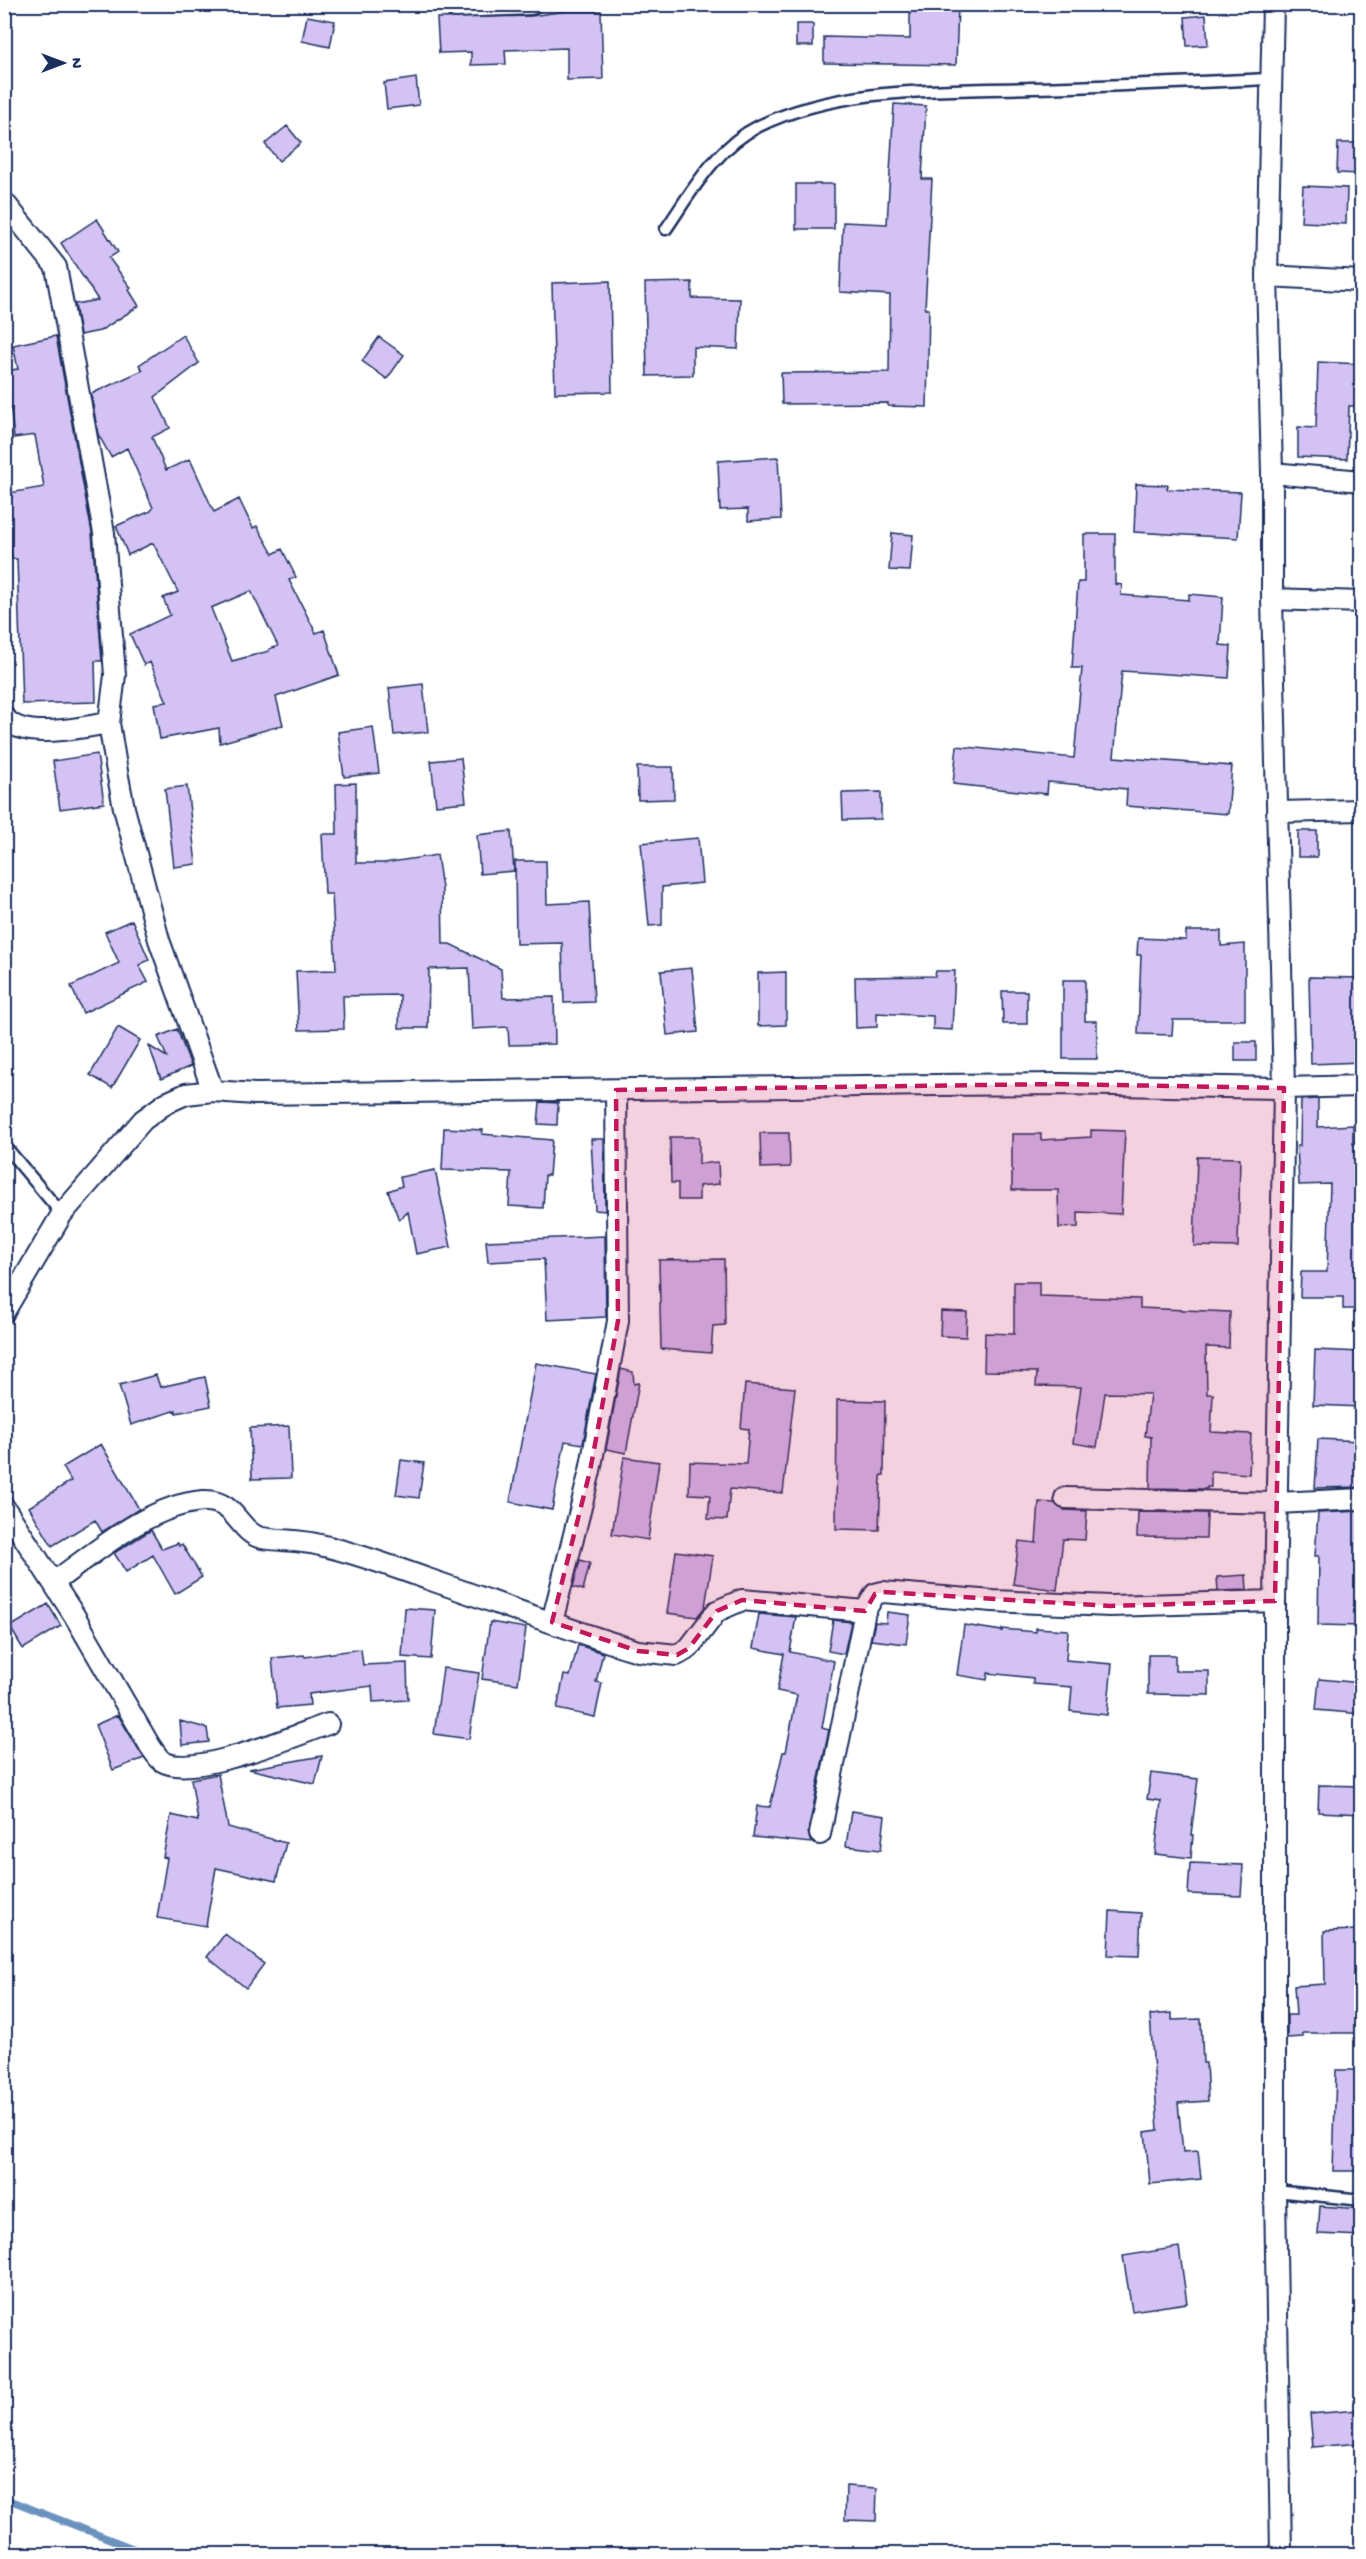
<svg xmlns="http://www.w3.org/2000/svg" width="1366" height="2559" viewBox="0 0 1366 2559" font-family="'Gochi Hand',sans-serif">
  <rect width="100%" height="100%" fill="#fff"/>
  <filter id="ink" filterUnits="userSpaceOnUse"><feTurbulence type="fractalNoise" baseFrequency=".0167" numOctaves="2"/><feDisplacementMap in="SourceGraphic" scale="12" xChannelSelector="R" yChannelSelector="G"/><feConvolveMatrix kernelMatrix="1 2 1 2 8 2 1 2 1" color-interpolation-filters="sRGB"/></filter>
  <g filter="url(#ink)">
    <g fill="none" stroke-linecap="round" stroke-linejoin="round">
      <path stroke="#6b92bf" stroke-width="7" d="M4 2498 148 2554"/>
    </g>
    <path fill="#d3c2f3" stroke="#1b2f5e" stroke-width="1.5" fill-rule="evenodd" d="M910 4H958L956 65 824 63V37L910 39Z
      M566 11H601L603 79 567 80V48L505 50 506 64 471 65V52L439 53 437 18 531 16Z
      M1206 15 1208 45 1187 46 1185 17Z
      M307 16 335 21 330 47 302 41Z
      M796 24H813V46H796Z
      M416 78 419 105 387 109 384 83Z
      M894 104 926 106 922 179H932L925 309H929L927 407 888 406V403L782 404 781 373 889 372 890 295 840 292 843 222 887 224Z
      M287 126 301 143 279 161 265 144Z
      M1338 143H1362V174L1337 173Z
      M796 184H834V229H796Z
      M1303 186 1347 188 1346 224 1301 222Z
      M97 219 118 252 109 258 131 288 129 290 139 306 100 331 80 335 75 304 98 300 61 243Z
      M610 281 612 392 555 393 552 283Z
      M692 282V298L740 299 738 349 693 347V375L647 376 645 283Z
      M183 335 199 363 155 397 170 428 152 437 166 470 190 459 214 512 239 499 253 528 257 526 273 554 282 549 296 577 289 580 316 633 324 630 339 675 276 697 283 725 220 743 219 728 160 739 154 704 167 702 150 662 144 665 130 634 170 615 163 598 178 592 153 543 128 555 116 526 151 511 153 508 127 448 111 457 98 434 91 394 143 370 139 365ZM251 591 278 646 269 649V651L232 661 211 608Z
      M56 336 92 533 102 661H95L96 702 22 704 17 559H12L4 494 44 487 35 435 14 438 9 395 4 396V371L18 369 13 345Z
      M379 337 404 355 387 379 362 361Z
      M1318 362 1362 364V406H1349L1347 459 1298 457V427L1316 428Z
      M778 457 781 519 748 521V509L720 510 718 461Z
      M1136 484 1168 485 1167 489 1241 492 1238 538 1134 532Z
      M892 533 913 535 910 571 889 570Z
      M1084 534H1115V584L1122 585 1121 595 1189 600V594L1223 597 1220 645 1231 646 1229 678 1122 671 1114 757 1232 766 1228 814 1126 806 1127 789 1048 782 1047 794 953 784 957 746 1074 758 1082 668H1072L1078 582H1084Z
      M423 684 428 732 394 735 389 688Z
      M373 727 379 773 344 777 338 732Z
      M97 754 104 803 60 809 53 761Z
      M461 758 466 802 436 805 431 761Z
      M637 767H673L674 799 638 800Z
      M356 783V863H384L437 855 442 888 443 944H450L501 969 503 998 554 997 555 1044 509 1045 508 1027 472 1029 469 968 429 969 428 1028H399L400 995 343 996 344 1029 299 1030 296 971 336 970 332 894H325L322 834H337L336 784Z
      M187 786 196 864 174 867 165 789Z
      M881 792V819L843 820 842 793Z
      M511 831 514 871 480 874 477 835Z
      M1298 831H1317V857H1298Z
      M698 838 702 883 662 887V925L649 926 641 843Z
      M515 861H546L547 904 589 902 594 1002 564 1003 562 943 516 944Z
      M132 920 149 960 139 965 148 982 83 1013 71 986 119 963 105 932Z
      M1186 931H1221V946L1245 944V1020H1173L1172 1035 1138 1034 1141 955H1137L1138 938 1186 940Z
      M692 968 698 1032 667 1035 661 971Z
      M936 971H955L952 1030 933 1029V1016L877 1013V1027L856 1028 855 977 935 976Z
      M786 972V1025L758 1026V973Z
      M1309 977 1362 978V1062L1311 1064Z
      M1063 980H1085V1021H1097V1059H1063Z
      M1002 991H1027V1024H1003Z
      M118 1027 140 1040 112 1088 90 1075Z
      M177 1029 191 1066 161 1079 149 1046 167 1057 158 1037Z
      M1235 1042H1256V1061H1235Z
      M1318 1099V1127L1353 1125V1144H1362V1309H1343V1297H1300L1301 1272H1327L1330 1184 1299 1185 1297 1146H1300L1301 1100Z
      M540 1102 558 1103 557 1125 538 1124Z
      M444 1128 483 1130 482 1134 552 1140 549 1175H545L543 1208 509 1206 511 1172 442 1170Z
      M1091 1130 1125 1131 1121 1214 1078 1212V1227L1059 1228 1058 1190H1012V1134H1041V1140L1091 1137Z
      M760 1133H789L790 1167 761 1168Z
      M670 1137H699V1164L718 1162 719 1184 699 1186V1200H678V1183H671Z
      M591 1139H604L605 1211 595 1210Z
      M1197 1157 1240 1158 1238 1247 1194 1246Z
      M435 1170 451 1247 416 1254 408 1212 399 1220 388 1191 402 1186 400 1177Z
      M605 1236 606 1317 547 1320 544 1259 488 1262 486 1241Z
      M724 1259 725 1325 713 1326 711 1353 661 1349 659 1260Z
      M1014 1282H1039V1296L1140 1299V1308L1230 1312 1229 1348 1206 1347 1207 1394H1213L1211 1432 1251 1434 1249 1474 1211 1471V1487H1207V1489L1150 1488 1151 1437 1145 1436 1150 1394 1105 1393 1097 1447 1073 1443 1081 1387 1036 1386 1037 1372 984 1371 985 1333 1014 1334Z
      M941 1311 967 1312 966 1337 940 1336Z
      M1315 1350 1362 1352V1407L1313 1405Z
      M536 1363 596 1374 583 1444 565 1441 552 1510 510 1502Z
      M621 1369 633 1372 634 1384 639 1383 626 1453 606 1449Z
      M156 1375 160 1387 205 1377 211 1406 176 1413V1410L131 1425 119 1385Z
      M745 1384 795 1388 783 1493 730 1489 727 1520 708 1519 710 1495 689 1494 690 1462 746 1464 749 1429 741 1428Z
      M837 1400 885 1401 884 1475H881L879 1530 836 1529Z
      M289 1426 291 1478 252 1479 250 1428Z
      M1318 1439 1362 1441V1487L1315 1488Z
      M101 1444 139 1509 102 1532 95 1520 52 1546 29 1507 71 1481 63 1467Z
      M624 1457 659 1462 648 1540 612 1534Z
      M401 1460 424 1463 419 1498 396 1495Z
      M1039 1502 1054 1503 1064 1510 1087 1511 1085 1540 1063 1539 1057 1590 1013 1584 1019 1541 1036 1543Z
      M1362 1511V1626L1318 1625 1319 1556H1315L1318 1513Z
      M1138 1512 1207 1513 1206 1538 1137 1537Z
      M151 1530 162 1549 178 1543 179 1546 182 1544 202 1577 175 1594 153 1555 126 1572 114 1553Z
      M676 1551 713 1556 705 1607 697 1617 667 1613Z
      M580 1560 590 1563 583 1590 573 1587Z
      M1246 1575 1247 1590 1218 1591 1217 1577Z
      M48 1604 61 1626 23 1649 10 1627Z
      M405 1608 435 1610 431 1659 402 1657Z
      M887 1612 910 1615 906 1644 871 1640 875 1622 886 1623Z
      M759 1614 796 1617 790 1652 834 1661 822 1728 829 1730 808 1832 811 1843 753 1837 757 1806 770 1807 783 1752H786L797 1695 777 1691 784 1654 753 1648Z
      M833 1620 851 1622 844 1654 828 1651Z
      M490 1622 526 1628 518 1684 482 1679Z
      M964 1625 1002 1631V1629L1036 1632V1628L1068 1630 1066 1660 1112 1664 1107 1715 1070 1711 1072 1687 1033 1684V1678L988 1673 987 1680 957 1675Z
      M578 1645 603 1653 596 1682 602 1683 595 1717 557 1709 564 1675 570 1676Z
      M361 1649 363 1665 407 1663 408 1700 373 1702 372 1686 309 1694 310 1705 277 1708 272 1658 304 1655 305 1657Z
      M1148 1655H1175V1671H1209V1695L1148 1694Z
      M443 1668 479 1673 469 1739 434 1734Z
      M1319 1679 1362 1683V1714L1316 1710Z
      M118 1715 144 1758 113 1770 95 1725Z
      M180 1721 207 1728 209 1742 182 1745Z
      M322 1756 315 1784 249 1769Z
      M1151 1773 1198 1779 1191 1835H1193L1191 1858 1155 1854 1161 1801 1147 1799Z
      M218 1774 228 1827 286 1843 276 1881 216 1868 206 1926 157 1918 167 1858 163 1857 171 1815 198 1821 191 1779Z
      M1319 1785 1362 1786V1814L1318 1812Z
      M851 1811 885 1816 881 1850 846 1846Z
      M1190 1863 1243 1865 1241 1896 1188 1894Z
      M1110 1911 1141 1913 1139 1956 1108 1955Z
      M1362 1930V2033H1303V2037L1287 2038V2015H1296L1294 1986 1325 1984 1324 1931Z
      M225 1934 264 1964 246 1988 207 1957Z
      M1172 2013V2020L1201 2019 1203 2063H1206L1208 2101 1178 2103 1183 2152 1198 2151 1201 2179 1150 2184 1145 2132 1158 2130 1150 2015Z
      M1336 2070H1362V2171H1333Z
      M1320 2206 1362 2209V2236L1318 2234Z
      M1179 2247 1187 2303 1132 2311 1123 2256Z
      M1358 2410 1361 2443 1313 2447 1310 2414Z
      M846 2486 877 2488 876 2521 845 2520Z"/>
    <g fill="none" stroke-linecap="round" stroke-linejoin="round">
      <g stroke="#1b2f5e" stroke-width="15">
        <path id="lane" d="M666 229C692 191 716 147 759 126 841 86 943 91 1031 88 1111 86 1192 82 1272 79
          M4 1145 62 1214
          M1275 2191 1362 2200"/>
      </g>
      <g stroke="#1b2f5e" stroke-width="24">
        <path id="street" d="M1273 4 1267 276 1272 473V599L1284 1088 1275 1601V2191L1281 2554
          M455 7 531 4
          M4 202 56 267 104 533 115 675 109 723 116 766 124 808 159 940 213 1091 255 1094 937 1085 1057 1084 1284 1088 1362 1086
          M1267 276 1362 281
          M1272 473 1362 481
          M1272 599 1362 602
          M4 717C23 742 81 727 109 723
          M1278 812 1362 810
          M4 1312 62 1214 143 1120 166 1103 186 1094 213 1091
          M1065 1498 1276 1503 1362 1499
          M4 1507 74 1615 150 1746C153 1750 157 1757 162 1761 191 1780 296 1735 328 1724
          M54 1582C96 1552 149 1505 203 1501 236 1499 238 1533 262 1538 281 1541 301 1540 320 1545 357 1553 393 1567 428 1579 498 1603 567 1630 638 1651L677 1655 689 1648 717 1611 742 1600 865 1611
          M552 1622 590 1471 618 1321 616 1090
          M820 1834 865 1611 875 1594 883 1592 993 1601 1110 1606 1275 1601"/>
      </g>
      <use href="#lane" stroke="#fff" stroke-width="10"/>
      <use href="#street" stroke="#fff" stroke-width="20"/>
    </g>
  </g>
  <path fill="#c2185b" fill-opacity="0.2" stroke="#c2185b" stroke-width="4.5" stroke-dasharray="12 8" stroke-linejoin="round" d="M1057 1084 1284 1088 1275 1601 1110 1606 883 1592 875 1594 865 1611 742 1600 717 1611 689 1648 677 1655 638 1651 552 1622 590 1471 618 1321 616 1090Z"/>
  <rect width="1366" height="2559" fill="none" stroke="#fff" stroke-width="24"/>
  <rect x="12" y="12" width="1342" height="2535" fill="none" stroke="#1b2f5e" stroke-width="2" filter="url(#ink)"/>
  <g transform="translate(63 63) rotate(90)" stroke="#ffffff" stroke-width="4.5" paint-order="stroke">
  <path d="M0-4.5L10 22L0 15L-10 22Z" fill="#1b2f5e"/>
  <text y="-9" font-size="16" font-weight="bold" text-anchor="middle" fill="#1b2f5e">N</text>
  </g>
</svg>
